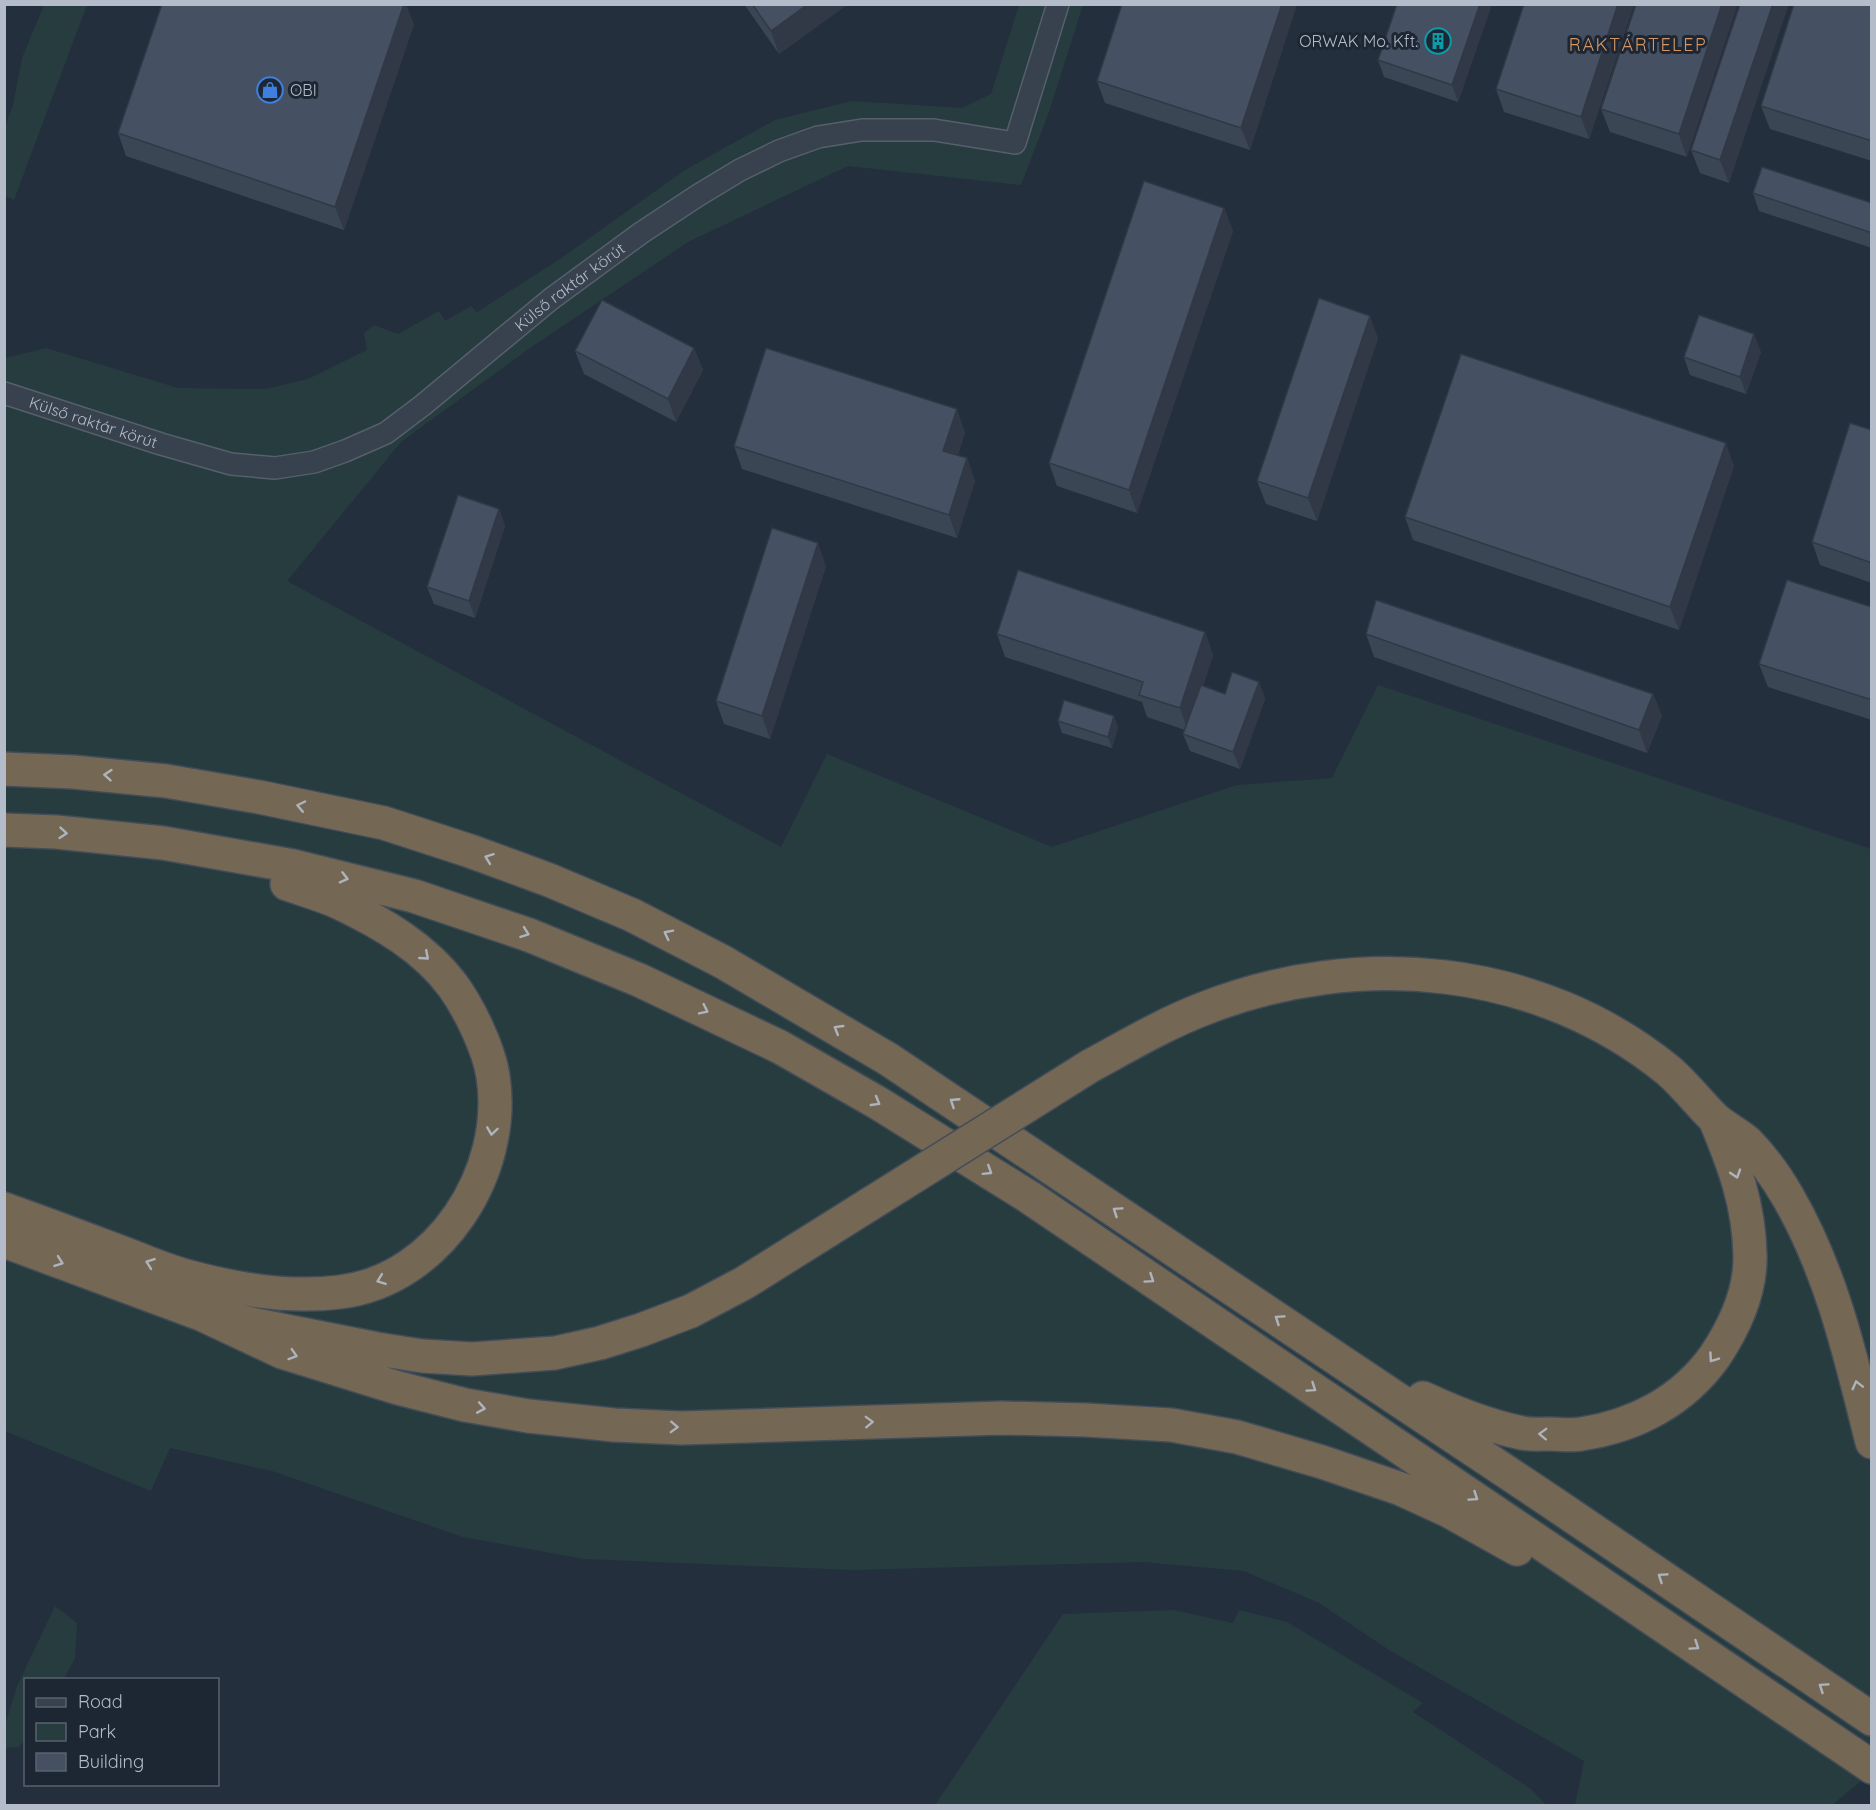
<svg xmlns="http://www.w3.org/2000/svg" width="1876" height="1810" viewBox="0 0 1876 1810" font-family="Quicksand,sans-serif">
  <rect width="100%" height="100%" fill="#242f3e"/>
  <path fill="#263c3f" d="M44 5H87L14 200 5 196V127L13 105 22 58Z
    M1019 5H1083L1049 112 1021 185 848 166 688 242 533 346 401 442 287 581 781 847 827 754 1052 847 1237 785 1332 778 1378 685 1871 849 1872 1772 1832 1805H1575L1584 1761 1389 1650 1319 1603 1244 1571 1143 1562 852 1570 584 1559 463 1537 272 1471 170 1448 151 1491 5 1431V358L46 348 178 388 265 389 308 379 367 350 364 333 374 325 398 334 439 311 445 321 471 306 477 312 560 259 685 170 775 120 852 101 962 108 991 94Z
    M55 1606 77 1623 75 1658 64 1679 26 1680 25 1739 19 1747 5 1748V1725L17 1686Z
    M1173 1610 1233 1623 1239 1610 1287 1622 1423 1703 1413 1712 1531 1789 1546 1805H935L1063 1614Z"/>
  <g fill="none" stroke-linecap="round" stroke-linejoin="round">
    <g stroke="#565f6c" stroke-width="24">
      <g id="street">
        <path id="s1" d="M4 393 161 444 231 464 275 468 314 462 345 451 386 433 423 405 551 299 641 233 697 196 740 170 779 151 818 137 862 130H934L1015 143 1058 4"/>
      </g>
    </g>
    <g stroke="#434c59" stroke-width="36">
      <path id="highway" d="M4 769 73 772 166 781 259 797 384 823 470 851 549 880 632 915 723 962 888 1059 1550 1501 1872 1719
        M4 830 56 832 163 843 293 866 414 896 529 935 639 980 780 1047 878 1103 1029 1197 1872 1767
        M1090 1066C1127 1046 1164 1024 1203 1009 1358 948 1538 964 1669 1071 1685 1085 1698 1102 1713 1117 1723 1127 1737 1133 1747 1142 1763 1158 1777 1178 1788 1197 1832 1273 1851 1358 1872 1442
        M4 1209C41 1222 78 1236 115 1250 140 1259 165 1271 190 1277 238 1290 291 1298 340 1292 439 1280 508 1172 493 1076 489 1049 469 1008 453 986 425 948 382 923 340 903 323 895 304 890 287 884
        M4 1241 201 1314 377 1349 422 1356 472 1359 555 1353 600 1343 641 1330 691 1311 744 1283 870 1204
        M201 1314 282 1352 398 1388 465 1405 528 1416 614 1425 681 1428 1002 1418 1086 1420 1171 1425 1237 1437 1322 1462 1401 1489 1449 1511 1517 1549
        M1423 1398C1455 1413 1488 1426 1522 1433 1531 1435 1540 1434 1549 1434 1559 1434 1571 1436 1581 1434 1635 1426 1683 1401 1715 1356 1735 1326 1751 1291 1750 1255 1749 1204 1734 1165 1715 1119"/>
    </g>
    <use href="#street" stroke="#38414e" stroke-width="21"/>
    <use href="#highway" stroke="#746855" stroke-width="33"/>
    <g stroke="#434c59" stroke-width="36" stroke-linecap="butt">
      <path id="highway-bridge" d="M870 1204 1090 1066"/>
    </g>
    <use href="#highway-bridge" stroke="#746855" stroke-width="33"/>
  </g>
  <path fill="#3b4654" d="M744 4H848L779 54Z
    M1297 4 1250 150 1105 103 1097 81Z
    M1492 4 1458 102 1384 77 1378 60Z
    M1634 4 1589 139 1504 112 1496 89Z
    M1636 4 1687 157 1610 132 1601 109Z
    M1740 4 1729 183 1700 173 1691 150Z
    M1872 4V161L1770 129 1761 106Z
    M414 24 344 230 126 156 118 133Z
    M1753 193 1872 203V248L1759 211Z
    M1224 208 1233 231 1137 513 1057 486 1049 463Z
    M1378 338 1317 521 1266 504 1257 481Z
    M694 348 703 370 676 422 584 374 575 351Z
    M1761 352 1746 394 1690 375 1684 357Z
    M1872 430V583L1820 565 1812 542Z
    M965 432 958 455 967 458 975 481 957 538 742 469 734 446Z
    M1734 466 1679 630 1413 540 1405 517Z
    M499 509 505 526 475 618 434 604 427 587Z
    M826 566 770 739 724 724 716 701Z
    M1872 607V720L1768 687 1759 664Z
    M1205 632 1213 655 1203 686 1225 694 1259 682 1265 699 1240 769 1190 751 1183 734 1185 730 1147 717 1142 702 1005 657 997 634Z
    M1366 634 1653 694 1662 716 1647 753 1374 657Z
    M1058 721 1118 727 1112 748 1062 733Z"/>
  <path fill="#303945" d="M404 4H406L414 24 344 230 335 207Z
    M808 4H848L779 54 771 31Z
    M1282 4H1297L1250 150 1241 128Z
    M1480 4H1492L1458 102 1452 85Z
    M1618 4H1634L1589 139 1581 117Z
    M1722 4H1738L1687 157 1679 134Z
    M1773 4H1789L1729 183 1720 160Z
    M1224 208 1233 231 1137 513 1129 490Z
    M1370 316 1378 338 1317 521 1308 498Z
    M1754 334 1761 352 1746 394 1740 377Z
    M694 348 703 370 676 422 668 399Z
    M957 409 965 432 952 474 943 451Z
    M1726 443 1734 466 1679 630 1670 607Z
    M967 458 975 481 957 538 949 515Z
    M499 509 505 526 475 618 469 601Z
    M818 543 826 566 770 739 762 716Z
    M1205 632 1213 655 1188 731 1180 708Z
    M1259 682 1265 699 1240 769 1233 752Z
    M1653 694 1662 716 1647 753 1639 730Z
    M1114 716 1118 727 1112 748 1108 737Z"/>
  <path fill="#455162" stroke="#303945" stroke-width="1.5" d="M162 4H404L335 207 118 133Z
    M752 4H808L771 31Z
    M1122 4H1282L1241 128 1097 81Z
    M1397 4H1480L1452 85 1378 60Z
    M1524 4H1618L1581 117 1496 89Z
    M1636 4H1722L1679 134 1601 109Z
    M1740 4H1773L1720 160 1691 150Z
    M1794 4H1872V141L1761 106Z
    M1762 167 1872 203V233L1753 193Z
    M1144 181 1224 208 1129 490 1049 463Z
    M1319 298 1370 316 1308 498 1257 481Z
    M602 300 694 348 668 399 575 351Z
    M1699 315 1754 334 1740 377 1684 357Z
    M766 348 957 409 943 451 967 458 949 515 734 446Z
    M1461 354 1726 443 1670 607 1405 517Z
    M1850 423 1872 430V563L1812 542Z
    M458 495 499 509 469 601 427 587Z
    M772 528 818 543 762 716 716 701Z
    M1018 570 1205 632 1180 708 1139 695 1143 682 997 634Z
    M1787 580 1872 607V700L1759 664Z
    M1376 600 1653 694 1639 730 1366 634Z
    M1232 672 1259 682 1233 752 1183 734 1201 685 1225 694Z
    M1064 700 1114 716 1108 737 1058 721Z"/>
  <defs><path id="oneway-chevron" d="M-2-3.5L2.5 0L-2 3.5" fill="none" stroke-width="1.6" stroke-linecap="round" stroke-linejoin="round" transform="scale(1.5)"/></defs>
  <g stroke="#aeb4bd">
    <use href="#oneway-chevron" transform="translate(108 775) rotate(-175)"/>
    <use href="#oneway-chevron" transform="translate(301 806) rotate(-168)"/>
    <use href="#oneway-chevron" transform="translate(63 833) rotate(5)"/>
    <use href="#oneway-chevron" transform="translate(489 858) rotate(-159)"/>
    <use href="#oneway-chevron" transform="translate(344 878) rotate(14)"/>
    <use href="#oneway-chevron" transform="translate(525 933) rotate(20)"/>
    <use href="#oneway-chevron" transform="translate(668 934) rotate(-153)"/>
    <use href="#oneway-chevron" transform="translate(425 956) rotate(41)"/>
    <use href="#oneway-chevron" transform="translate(704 1010) rotate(26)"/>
    <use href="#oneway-chevron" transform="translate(838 1029) rotate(-149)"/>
    <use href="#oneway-chevron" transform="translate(876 1102) rotate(30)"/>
    <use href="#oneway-chevron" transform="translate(954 1102) rotate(-147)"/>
    <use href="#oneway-chevron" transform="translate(492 1131) rotate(98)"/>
    <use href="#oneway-chevron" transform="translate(988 1171) rotate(32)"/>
    <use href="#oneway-chevron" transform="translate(1736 1174) rotate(72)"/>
    <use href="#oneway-chevron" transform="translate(1117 1211) rotate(-146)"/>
    <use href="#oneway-chevron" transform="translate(59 1262) rotate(20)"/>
    <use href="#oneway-chevron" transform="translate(150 1263) rotate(-160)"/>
    <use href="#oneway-chevron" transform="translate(1150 1279) rotate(34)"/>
    <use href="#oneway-chevron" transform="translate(381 1280) rotate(159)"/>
    <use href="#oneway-chevron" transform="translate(1279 1319) rotate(-146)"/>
    <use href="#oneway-chevron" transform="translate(293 1355) rotate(18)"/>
    <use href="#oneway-chevron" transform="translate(1713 1358) rotate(125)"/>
    <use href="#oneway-chevron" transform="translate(1857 1385) rotate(-104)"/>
    <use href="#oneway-chevron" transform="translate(1312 1388) rotate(34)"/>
    <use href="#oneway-chevron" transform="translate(481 1408) rotate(10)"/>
    <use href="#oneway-chevron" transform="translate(869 1422) rotate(-2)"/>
    <use href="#oneway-chevron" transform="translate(674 1427) rotate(2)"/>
    <use href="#oneway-chevron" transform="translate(1543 1434) rotate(-178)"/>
    <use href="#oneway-chevron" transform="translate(1474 1497) rotate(34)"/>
    <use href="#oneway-chevron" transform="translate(1662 1577) rotate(-146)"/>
    <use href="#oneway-chevron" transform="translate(1695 1646) rotate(34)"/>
    <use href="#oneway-chevron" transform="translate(1823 1687) rotate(-146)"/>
  </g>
  <defs>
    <g id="building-ring" transform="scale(1.35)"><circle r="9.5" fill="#1d2633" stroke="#0f9aa8" stroke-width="1.5"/><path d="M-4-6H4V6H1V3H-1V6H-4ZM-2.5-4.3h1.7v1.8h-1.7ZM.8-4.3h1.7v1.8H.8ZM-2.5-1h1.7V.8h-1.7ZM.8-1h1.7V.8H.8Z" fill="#0f9aa8"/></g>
    <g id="shop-ring" transform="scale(1.35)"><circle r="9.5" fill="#1d2633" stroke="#3f7fe0" stroke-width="1.5"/><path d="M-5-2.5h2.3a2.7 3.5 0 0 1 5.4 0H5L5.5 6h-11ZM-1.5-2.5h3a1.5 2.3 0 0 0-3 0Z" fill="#3f7fe0"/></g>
  </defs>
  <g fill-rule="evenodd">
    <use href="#building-ring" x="1438" y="41"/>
    <use href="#shop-ring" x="270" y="90"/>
  </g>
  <g text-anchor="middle" stroke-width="6" stroke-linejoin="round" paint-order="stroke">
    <g font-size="16" fill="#b4bcc9" stroke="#1d2633" text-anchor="end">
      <text x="1418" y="47">ORWAK Mo. Kft.</text>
      <text x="290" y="96" text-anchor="start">OBI</text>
    </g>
    <g font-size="16" fill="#b4bcc9" stroke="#1d2633">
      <text dy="6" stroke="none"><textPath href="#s1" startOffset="634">Külső raktár körút</textPath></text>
      <text dy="6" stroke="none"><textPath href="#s1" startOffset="94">Külső raktár körút</textPath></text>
    </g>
    <g font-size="18" letter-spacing="1.5" fill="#d59563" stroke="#1d2633">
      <text x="1638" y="51">RAKTÁRTELEP</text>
    </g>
  </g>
  <rect width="1876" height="1810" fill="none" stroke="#b4bcc9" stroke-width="12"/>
  <rect x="24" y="1678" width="195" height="108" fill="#1d2633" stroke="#59626f" stroke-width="1.5"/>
  <rect x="36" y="1698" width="30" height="9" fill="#38414e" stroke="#59626f" stroke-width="1.5"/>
  <text x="78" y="1708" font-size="18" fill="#b4bcc9">Road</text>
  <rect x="36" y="1723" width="30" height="18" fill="#263c3f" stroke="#59626f" stroke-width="1.5"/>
  <text x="78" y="1738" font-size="18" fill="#b4bcc9">Park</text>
  <rect x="36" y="1753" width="30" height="18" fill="#455162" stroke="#59626f" stroke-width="1.5"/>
  <text x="78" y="1768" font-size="18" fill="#b4bcc9">Building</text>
</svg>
